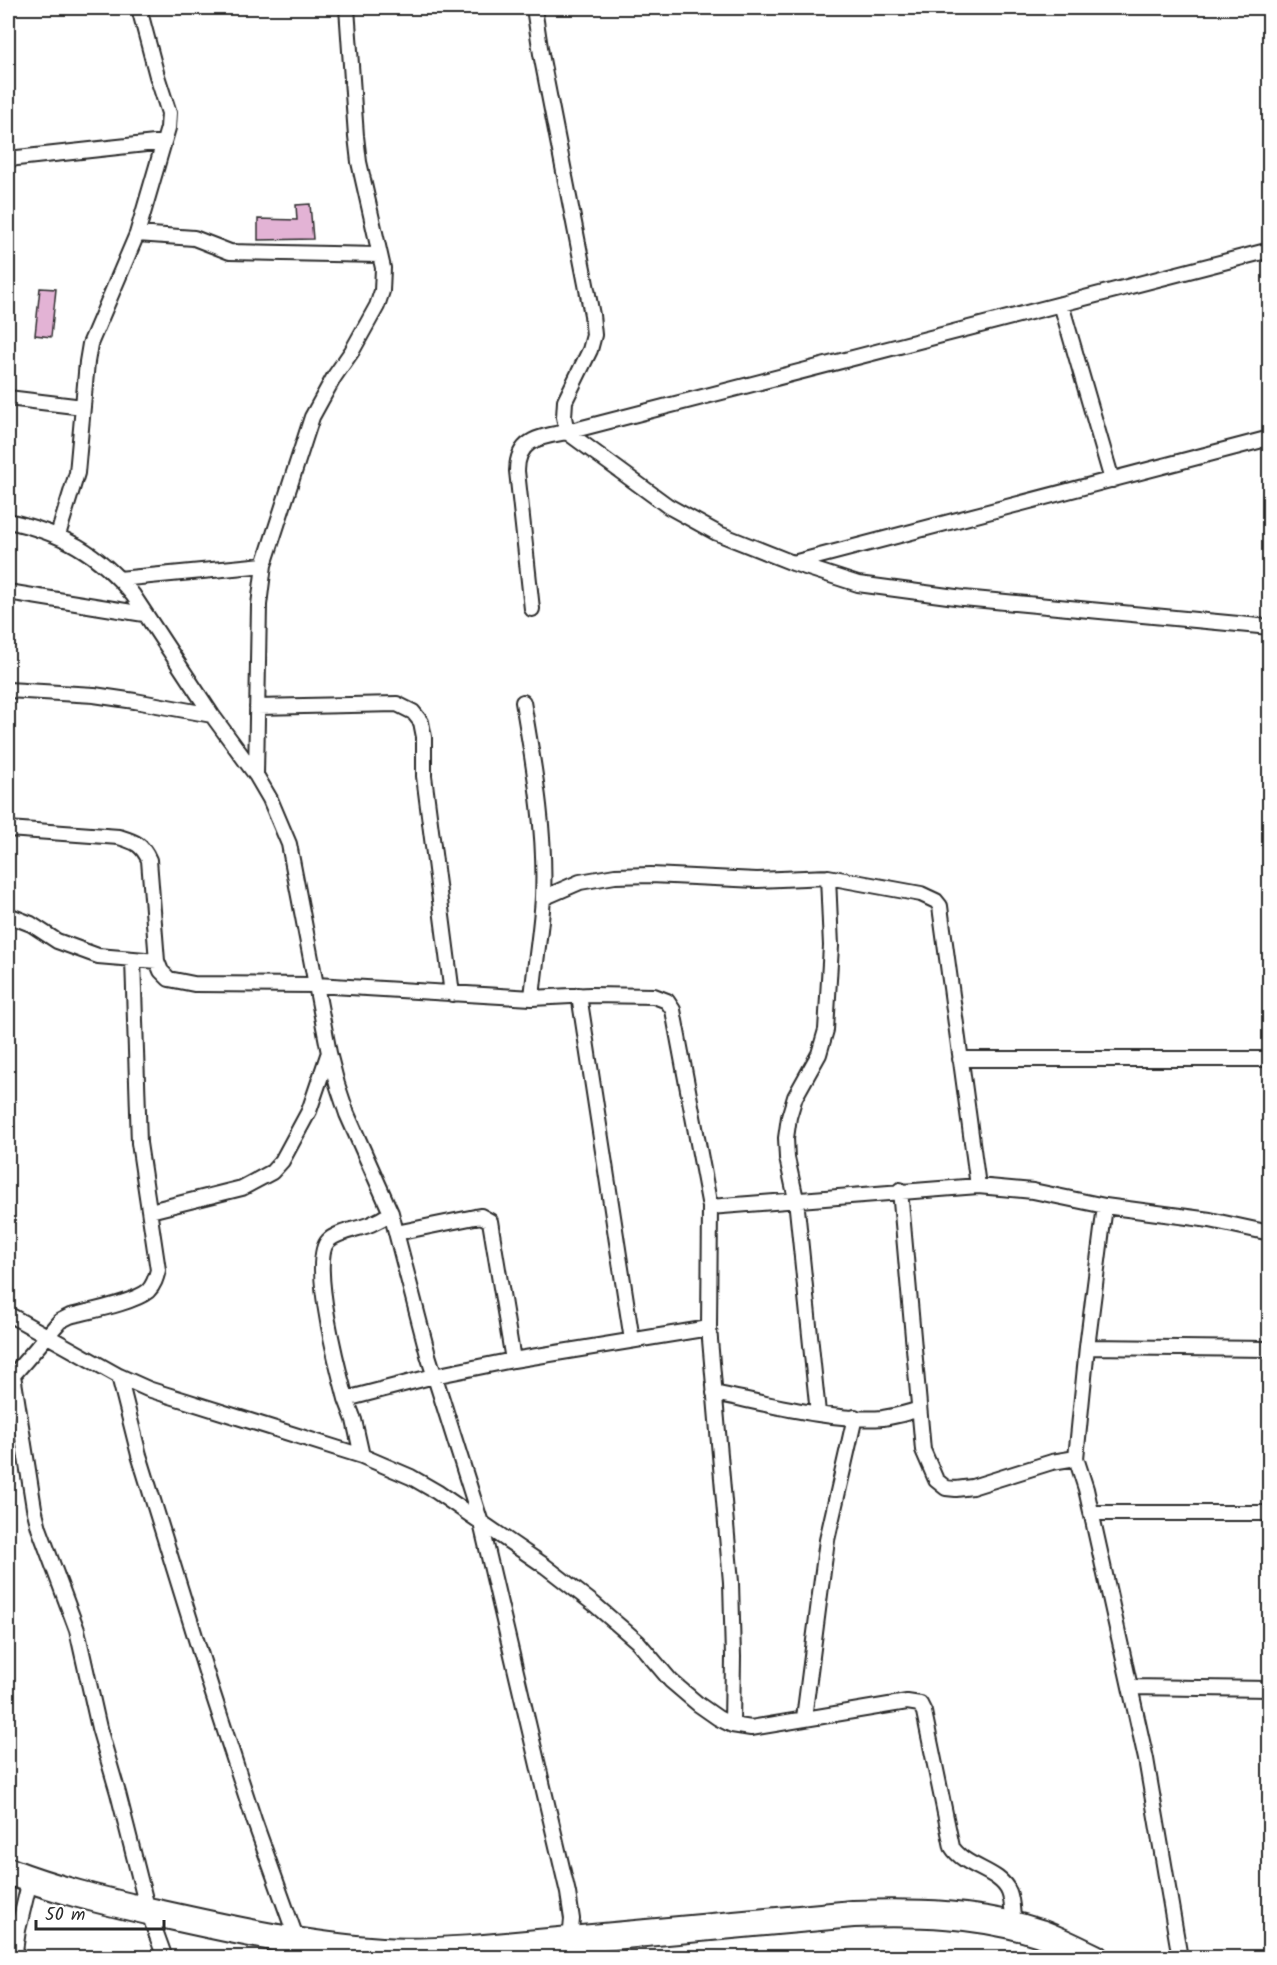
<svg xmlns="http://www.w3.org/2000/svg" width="1277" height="1965" viewBox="0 0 1277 1965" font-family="Kalam,sans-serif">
  <rect width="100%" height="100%" fill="#fff"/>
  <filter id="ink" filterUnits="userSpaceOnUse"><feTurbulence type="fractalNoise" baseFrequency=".0167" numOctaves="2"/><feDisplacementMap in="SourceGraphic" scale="12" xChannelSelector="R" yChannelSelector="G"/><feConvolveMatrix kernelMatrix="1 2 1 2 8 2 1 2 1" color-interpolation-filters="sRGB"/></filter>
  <g filter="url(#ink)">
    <path fill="#e3b3d5" stroke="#2b2b2b" stroke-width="1.5" d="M310 204 313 239 258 240V219L297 220 296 205Z
      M40 288 56 289 51 337 35 335Z"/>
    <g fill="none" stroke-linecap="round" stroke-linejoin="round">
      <g stroke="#2b2b2b" stroke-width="18">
        <path id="street" d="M534 8 541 54 592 315 594 335 590 350 565 401 564 417 567 432 668 506 717 533 793 563 858 584 963 598 1270 627
          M8 159 164 142
          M137 234 194 238 230 252 379 255
          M1061 304 1112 480
          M8 398 83 407
          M8 521C62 533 98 552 133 595L212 715 256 775 270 799 289 844 329 1053 337 1084 347 1114 391 1213 428 1355 481 1523 568 1893 572 1919 570 1941 575 1958
          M58 535 77 473 87 362 90 344 137 234 168 128 169 113 157 76 139 8
          M793 563 1270 438
          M119 579 264 565
          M8 592 144 614
          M532 609 517 471C517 439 540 437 567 432L1270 250
          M8 690 94 695 135 701 212 715
          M523 702C534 767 546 831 543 897 541 931 535 964 532 998
          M257 707 397 704 413 712 421 722 424 737V776L452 994
          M256 775 259 605 264 565 312 417 334 377 352 351 377 306 382 291 383 268 359 162 356 136 347 8
          M8 829 119 837C135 842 142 844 149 860L157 961 161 971 169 979 194 984 316 985 532 998 590 995 654 996 667 1001 673 1010 710 1207 709 1328 513 1360 434 1376 346 1399 354 1420 362 1456
          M543 898 580 882 615 876 651 875 757 880 828 877 921 894 936 901 940 906 941 914 978 1186
          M8 915 31 924 57 941 98 956 157 961
          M579 995 632 1340
          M960 1059H1270
          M900 1190 923 1450 936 1480 946 1488 956 1489 972 1487 1052 1462 1076 1458 1086 1489 1146 1759 1180 1958
          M710 1207 978 1186 1033 1191 1105 1206 1210 1220 1270 1233
          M150 1211 242 1188 272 1172 282 1161 309 1111 328 1055
          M396 1233 475 1217 481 1216 490 1221 513 1360
          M8 1314 119 1376 148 1389 362 1456 411 1477 437 1492 545 1566 594 1604 638 1642 671 1681 698 1704 718 1718 732 1725
          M709 1328 731 1582 733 1657 732 1725 751 1728 907 1702 920 1704 924 1712 952 1847C965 1868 1000 1870 1009 1892 1013 1902 1012 1915 1014 1926
          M1087 1347 1270 1349
          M13 1375 34 1508 39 1528 77 1630 99 1728 118 1793 148 1911 165 1958
          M119 1376 139 1455 212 1691 254 1820 297 1940
          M8 1381 60 1321 70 1316C89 1311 133 1303 148 1291 154 1285 156 1278 158 1270L139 1143 133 959
          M714 1393C764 1403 834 1422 883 1418 895 1416 908 1413 919 1409
          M346 1399C339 1373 309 1260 328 1241 336 1232 359 1229 371 1224 378 1221 385 1217 391 1213
          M818 1413 796 1199 787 1158 786 1138 789 1117 795 1097 819 1054 826 1030 831 946 828 877
          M1076 1458 1087 1347 1105 1206
          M1091 1513H1270
          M1130 1687 1270 1689
          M804 1718 827 1540 855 1417
          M14 1958 18 1930 30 1880"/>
      </g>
      <g stroke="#2b2b2b" stroke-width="30">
        <path id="highway" d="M8 1871C54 1889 100 1900 148 1911 224 1928 303 1946 382 1951 412 1953 442 1951 473 1949L853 1914C916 1912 980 1913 1040 1933 1059 1940 1077 1949 1095 1958"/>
      </g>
      <use href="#street" stroke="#fff" stroke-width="14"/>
      <use href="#highway" stroke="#fff" stroke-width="26"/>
    </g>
  </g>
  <rect width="1277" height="1965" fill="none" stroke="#fff" stroke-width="30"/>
  <rect x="15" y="15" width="1247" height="1935" fill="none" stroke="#2b2b2b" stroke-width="2" filter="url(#ink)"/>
  <path d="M36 1920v9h128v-9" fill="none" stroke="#2b2b2b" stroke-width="3"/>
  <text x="45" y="1920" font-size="18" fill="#2b2b2b" stroke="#ffffff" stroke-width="4.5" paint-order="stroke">50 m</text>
</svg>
